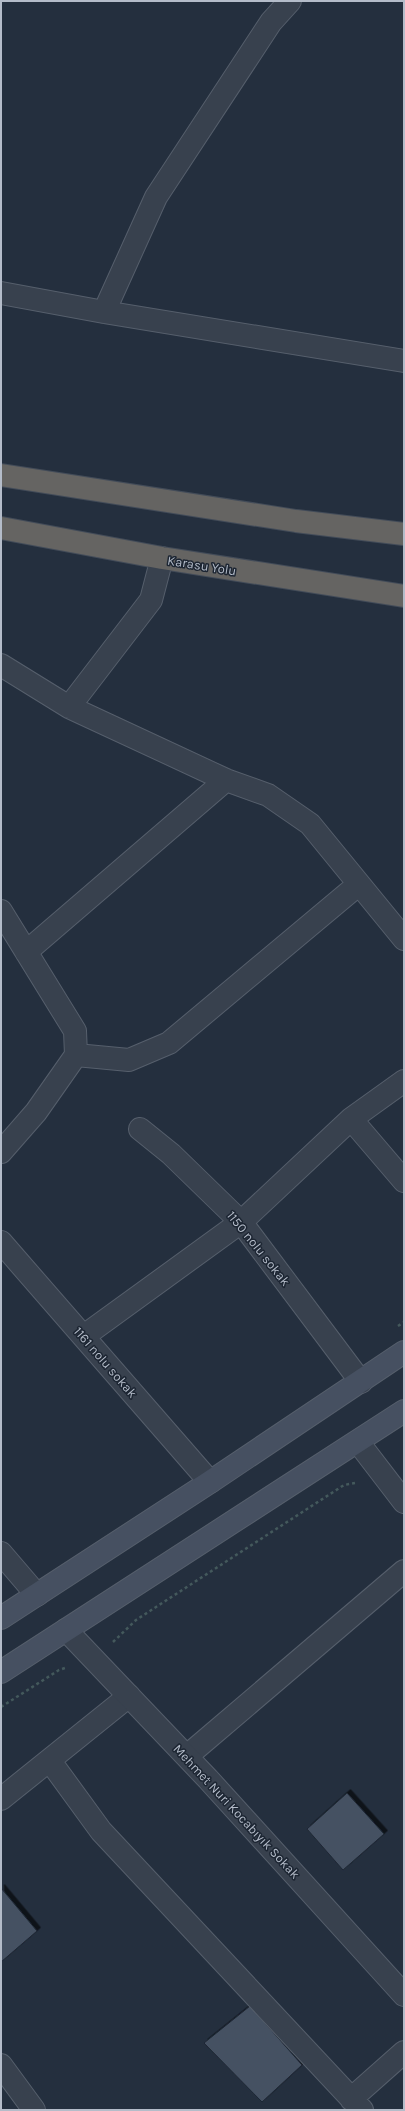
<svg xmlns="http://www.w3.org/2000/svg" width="405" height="2111" viewBox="0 0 405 2111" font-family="Karla,sans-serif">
  <defs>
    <filter id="shadow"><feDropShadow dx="3.5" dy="-3.5" stdDeviation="0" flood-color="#0009"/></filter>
  </defs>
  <rect width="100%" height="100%" fill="#242f3e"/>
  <path fill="#455162" stroke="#1f2835" filter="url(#shadow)" d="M347 1793 384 1834 343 1870 307 1829Z
    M1 1888 37 1931 1 1962Z
    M250 2006 302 2065 262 2102 204 2043Z"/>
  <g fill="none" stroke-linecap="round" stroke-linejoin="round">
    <g stroke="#565f6c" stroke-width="24">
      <path id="minor" d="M1 293 104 312 404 361
        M104 312 156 197 271 22 290 1
        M1 665 69 707 226 780 268 795 310 824 404 939
        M69 707 151 600 162 558
        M1 911 75 1031 76 1055 36 1112 1 1152
        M26 952 226 780
        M76 1055 129 1060 169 1043 359 884
        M351 1119 404 1181
        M140 1129 171 1154 241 1222 361 1382
        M1 1242 210 1482
        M84 1336 241 1222 351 1119 404 1081
        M358 1442 404 1502
        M1 1553 37 1595
        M187 1756 404 1571
        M50 1761 101 1831 362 2110
        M1 1799 129 1696
        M1 2065 34 2110
        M351 2099 404 2052"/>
    </g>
    <g stroke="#565f6c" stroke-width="24">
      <path id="tertiary" d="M66 1630 208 1779 404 1995"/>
    </g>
    <g stroke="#565f6c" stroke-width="24">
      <path id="secondary" d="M1 1618 210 1482 404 1352
        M1 1672 404 1411"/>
    </g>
    <g stroke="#434c59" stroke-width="24">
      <path id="trunk" d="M1 475 296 521 404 534
        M1 528 162 558 404 596"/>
    </g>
    <path stroke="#44595c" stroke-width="2.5" stroke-dasharray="3 3" stroke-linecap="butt" d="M398 1326 404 1322
      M113 1642 136 1620 344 1485 355 1483
      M1 1707 59 1670 65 1668"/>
    <use href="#minor" stroke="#38414e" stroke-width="22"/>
    <use href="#tertiary" stroke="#38414e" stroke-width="22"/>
    <use href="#secondary" stroke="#465061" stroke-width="22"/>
    <use href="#trunk" stroke="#656462" stroke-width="22"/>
  </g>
  <g text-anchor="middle" stroke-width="3" stroke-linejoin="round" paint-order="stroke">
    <g font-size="13" fill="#b4bcc9" stroke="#1d2633">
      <text transform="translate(202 565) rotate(9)" y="5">Karasu Yolu</text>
      <text transform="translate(259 1248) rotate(51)" y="5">1150 nolu sokak</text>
      <text transform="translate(106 1362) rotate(49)" y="5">1161 nolu sokak</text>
      <text transform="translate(237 1811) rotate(47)" y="5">Mehmet Nuri Kocabıyık Sokak</text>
    </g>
  </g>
  <rect width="405" height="2111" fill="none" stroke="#b4bcc9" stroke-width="4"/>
</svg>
